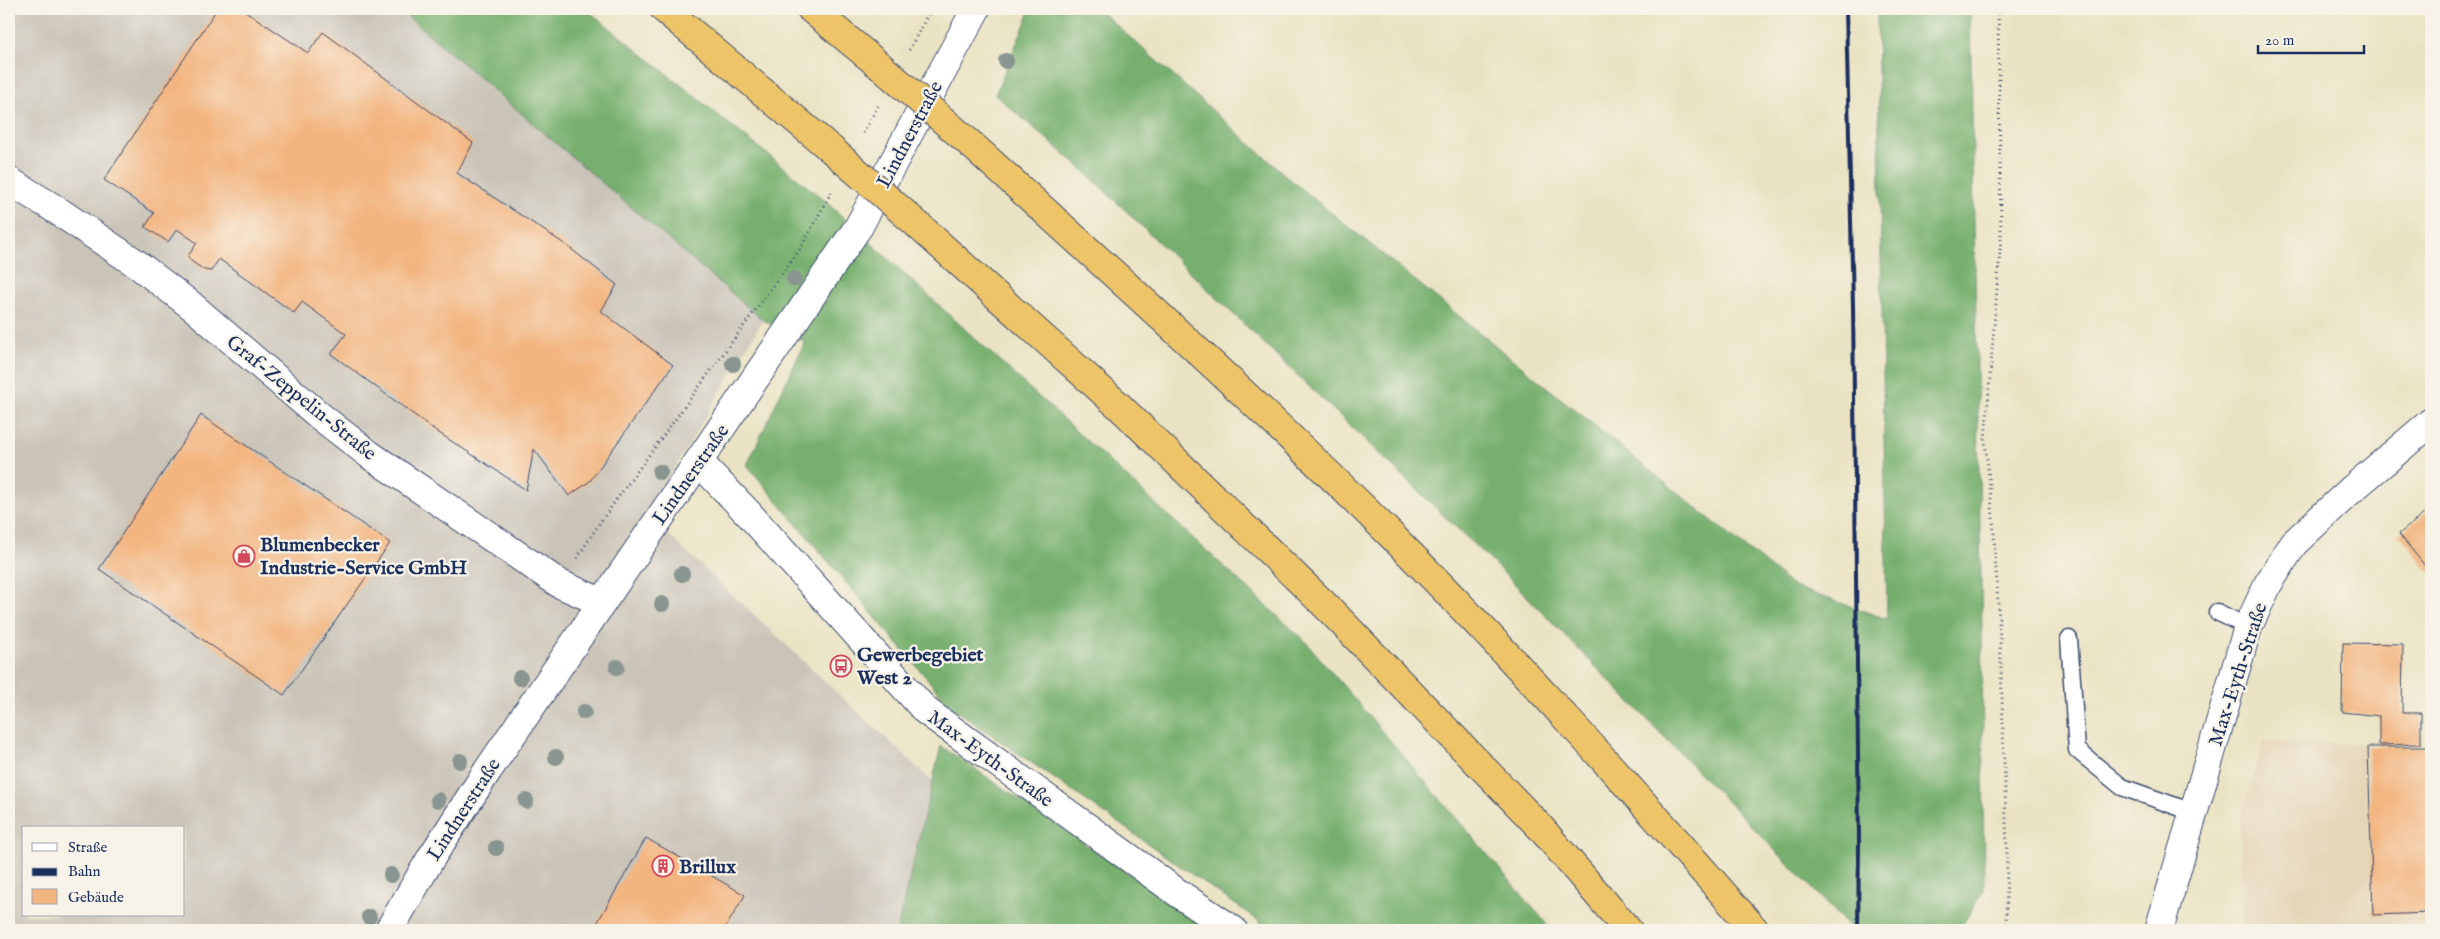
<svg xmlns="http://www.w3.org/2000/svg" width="2440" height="939" viewBox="0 0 2440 939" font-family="'IM FELL English',serif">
  <rect width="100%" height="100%" fill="#f7f3e8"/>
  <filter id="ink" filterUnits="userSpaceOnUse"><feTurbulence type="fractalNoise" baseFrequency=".02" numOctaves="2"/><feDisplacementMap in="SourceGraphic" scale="10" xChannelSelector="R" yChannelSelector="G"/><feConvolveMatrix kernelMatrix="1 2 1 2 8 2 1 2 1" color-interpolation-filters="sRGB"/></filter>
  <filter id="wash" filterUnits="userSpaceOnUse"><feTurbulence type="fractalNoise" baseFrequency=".0096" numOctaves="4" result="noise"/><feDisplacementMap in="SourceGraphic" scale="20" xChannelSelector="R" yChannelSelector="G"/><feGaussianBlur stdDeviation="1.12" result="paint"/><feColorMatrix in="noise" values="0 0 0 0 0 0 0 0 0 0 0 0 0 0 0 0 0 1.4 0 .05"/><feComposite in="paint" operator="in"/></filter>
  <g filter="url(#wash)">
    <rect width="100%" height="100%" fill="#eae3c3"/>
    <path fill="#e5d6b8" d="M2264 741 2431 747V930H2242L2240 819Z"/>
    <path fill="#c9c3b8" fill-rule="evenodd" d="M9 9H399L763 320 647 515 932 781 897 930H9ZM24 828H184V915H24Z"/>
    <path fill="#77b06e" stroke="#497066" d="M399 9H586L823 199 1305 641 1552 930H1272L950 706 747 465 805 342 763 320Z
      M1031 9H1098L1292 181 1794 587 1887 619 1877 9H1970L1982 629 1984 890 1959 930H1853L1508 577 1080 167 995 95Z
      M941 746 1212 930H897Z"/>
    <g id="blocks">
      <path fill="#f3b580" d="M217 9H242L308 53 323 32 473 143 457 173 566 245 617 285 601 311 673 365 590 481 569 496 534 449 526 490 439 433 331 354 346 334 302 302 294 313 219 259 211 271 204 270 191 261 188 256 197 243 177 229 168 242 145 227 154 213 104 180Z
        M201 415 390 543 284 695 99 569Z
        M2431 508V573L2399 534Z
        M2343 643 2403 644 2402 713H2421V744L2379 745V716L2342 712Z
        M2368 747H2431V913L2373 915Z
        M646 838 745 895 724 930H593Z"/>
    </g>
  </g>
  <g filter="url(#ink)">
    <use href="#blocks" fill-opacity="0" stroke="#3a4a6d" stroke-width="1"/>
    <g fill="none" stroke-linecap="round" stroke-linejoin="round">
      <g stroke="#3a4a6d" stroke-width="19">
        <path id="service" d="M2217 612 2248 627
          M2069 639 2077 750 2122 787 2195 813"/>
      </g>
      <g stroke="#3a4a6d" stroke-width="30">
        <path id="minor" d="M9 181 52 207 137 264 192 306 321 417 370 455 560 584 601 602
          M699 462 749 514 926 711 1178 893 1233 930
          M2159 930 2248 627 2268 584 2294 543 2351 490 2431 422"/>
      </g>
      <g stroke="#3a4a6d" stroke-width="30">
        <path id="tertiary" d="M389 930 431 858 488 770 859 226 976 9"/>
      </g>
      <g stroke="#3a4a6d" stroke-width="30">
        <path id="motorway" d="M664 9 832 150
          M811 9 880 66
          M973 146C1114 274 1257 402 1393 537 1519 663 1638 796 1755 930
          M919 226 1119 406 1330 610 1540 827 1628 930"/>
      </g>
      <path stroke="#3a4a6d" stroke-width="3" stroke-dasharray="1 4" stroke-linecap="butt" d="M1998 9 2001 238 1985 440 1993 517 2000 638 2007 851 2006 930
        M909 50 931 9
        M863 133 878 106
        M577 558 603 518 800 249 832 191"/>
      <use href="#service" stroke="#fff" stroke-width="16"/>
      <use href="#minor" stroke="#fff" stroke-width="28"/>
      <use href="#tertiary" stroke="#fff" stroke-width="28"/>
      <use href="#motorway" stroke="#eec469" stroke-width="28"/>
      <path stroke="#1b2f5e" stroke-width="4" d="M1846 9 1853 306 1859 843 1858 930"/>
      <g stroke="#3a4a6d" stroke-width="30" stroke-linecap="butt">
        <path id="motorway-bridge" d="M880 66 973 146
          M832 150 919 226"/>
      </g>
      <use href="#motorway-bridge" stroke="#eec469" stroke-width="28"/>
    </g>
    <g fill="#899590">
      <circle cx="1006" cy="61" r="8"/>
      <circle cx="794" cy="279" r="8"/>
      <circle cx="733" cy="364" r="8"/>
      <circle cx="660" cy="472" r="8"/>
      <circle cx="682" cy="574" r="8"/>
      <circle cx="662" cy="604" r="8"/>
      <circle cx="617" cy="667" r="8"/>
      <circle cx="520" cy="678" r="8"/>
      <circle cx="584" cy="712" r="8"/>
      <circle cx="556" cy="757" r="8"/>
      <circle cx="460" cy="761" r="8"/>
      <circle cx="438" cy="800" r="8"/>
      <circle cx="526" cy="801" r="8"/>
      <circle cx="496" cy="848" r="8"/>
      <circle cx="391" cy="875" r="8"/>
      <circle cx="369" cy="917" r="8"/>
    </g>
  </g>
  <defs>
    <g id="shop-ring" transform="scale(1.125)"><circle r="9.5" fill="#f7f3e8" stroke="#d1495b" stroke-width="1.5"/><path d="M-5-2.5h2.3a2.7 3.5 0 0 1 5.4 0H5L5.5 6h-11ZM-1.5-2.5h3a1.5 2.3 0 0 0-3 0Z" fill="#d1495b"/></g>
    <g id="bus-ring" transform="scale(1.125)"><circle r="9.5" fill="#f7f3e8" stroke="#d1495b" stroke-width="1.5"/><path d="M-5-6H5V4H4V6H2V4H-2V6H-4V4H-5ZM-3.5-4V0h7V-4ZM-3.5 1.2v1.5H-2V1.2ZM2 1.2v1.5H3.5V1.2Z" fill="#d1495b"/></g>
    <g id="building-ring" transform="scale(1.125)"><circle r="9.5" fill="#f7f3e8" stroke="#d1495b" stroke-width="1.5"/><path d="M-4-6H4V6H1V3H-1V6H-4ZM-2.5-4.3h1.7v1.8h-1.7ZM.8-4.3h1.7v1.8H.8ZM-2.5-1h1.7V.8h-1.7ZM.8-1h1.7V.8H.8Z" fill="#d1495b"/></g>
  </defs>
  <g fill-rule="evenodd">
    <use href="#shop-ring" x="244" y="556"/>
    <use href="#bus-ring" x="841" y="666"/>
    <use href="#building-ring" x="663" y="866"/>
  </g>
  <g text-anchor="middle" stroke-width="4.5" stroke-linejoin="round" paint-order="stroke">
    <g font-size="20" fill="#1b2f5e" stroke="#f7f3e8">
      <text transform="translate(909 134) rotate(-62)" y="7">Lindnerstraße</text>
      <text transform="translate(302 397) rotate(39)" y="7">Graf-Zeppelin-Straße</text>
      <text transform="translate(690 474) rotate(-55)" y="7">Lindnerstraße</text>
      <text transform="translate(2237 674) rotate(-72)" y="7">Max-Eyth-Straße</text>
      <text transform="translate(991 758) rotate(36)" y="7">Max-Eyth-Straße</text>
      <text transform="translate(463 809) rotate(-57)" y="7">Lindnerstraße</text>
    </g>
    <g font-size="20" font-weight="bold" fill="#1b2f5e" stroke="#f7f3e8" text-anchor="start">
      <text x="260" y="551">Blumenbecker<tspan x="260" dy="23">Industrie-Service GmbH</tspan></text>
      <text x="857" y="661">Gewerbegebiet<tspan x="857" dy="23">West 2</tspan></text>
      <text x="679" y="873">Brillux</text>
    </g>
  </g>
  <rect width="2440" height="939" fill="none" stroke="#f7f3e8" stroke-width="30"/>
  <rect x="22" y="826" width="162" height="90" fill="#f7f3e8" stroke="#9fa5b1"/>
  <rect x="32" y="843" width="25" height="8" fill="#ffffff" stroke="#9fa5b1"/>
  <text x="68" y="852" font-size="15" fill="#1b2f5e">Straße</text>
  <rect x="32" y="868" width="25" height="8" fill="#1b2f5e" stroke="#9fa5b1"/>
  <text x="68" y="876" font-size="15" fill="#1b2f5e">Bahn</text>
  <rect x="32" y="889" width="25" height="15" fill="#f3b580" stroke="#9fa5b1"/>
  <text x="68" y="902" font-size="15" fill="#1b2f5e">Gebäude</text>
  <path d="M2258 45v8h106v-8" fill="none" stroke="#1b2f5e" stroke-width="2.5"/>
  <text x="2265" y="45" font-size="15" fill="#1b2f5e" stroke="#f7f3e8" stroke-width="4" paint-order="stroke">20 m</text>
</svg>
